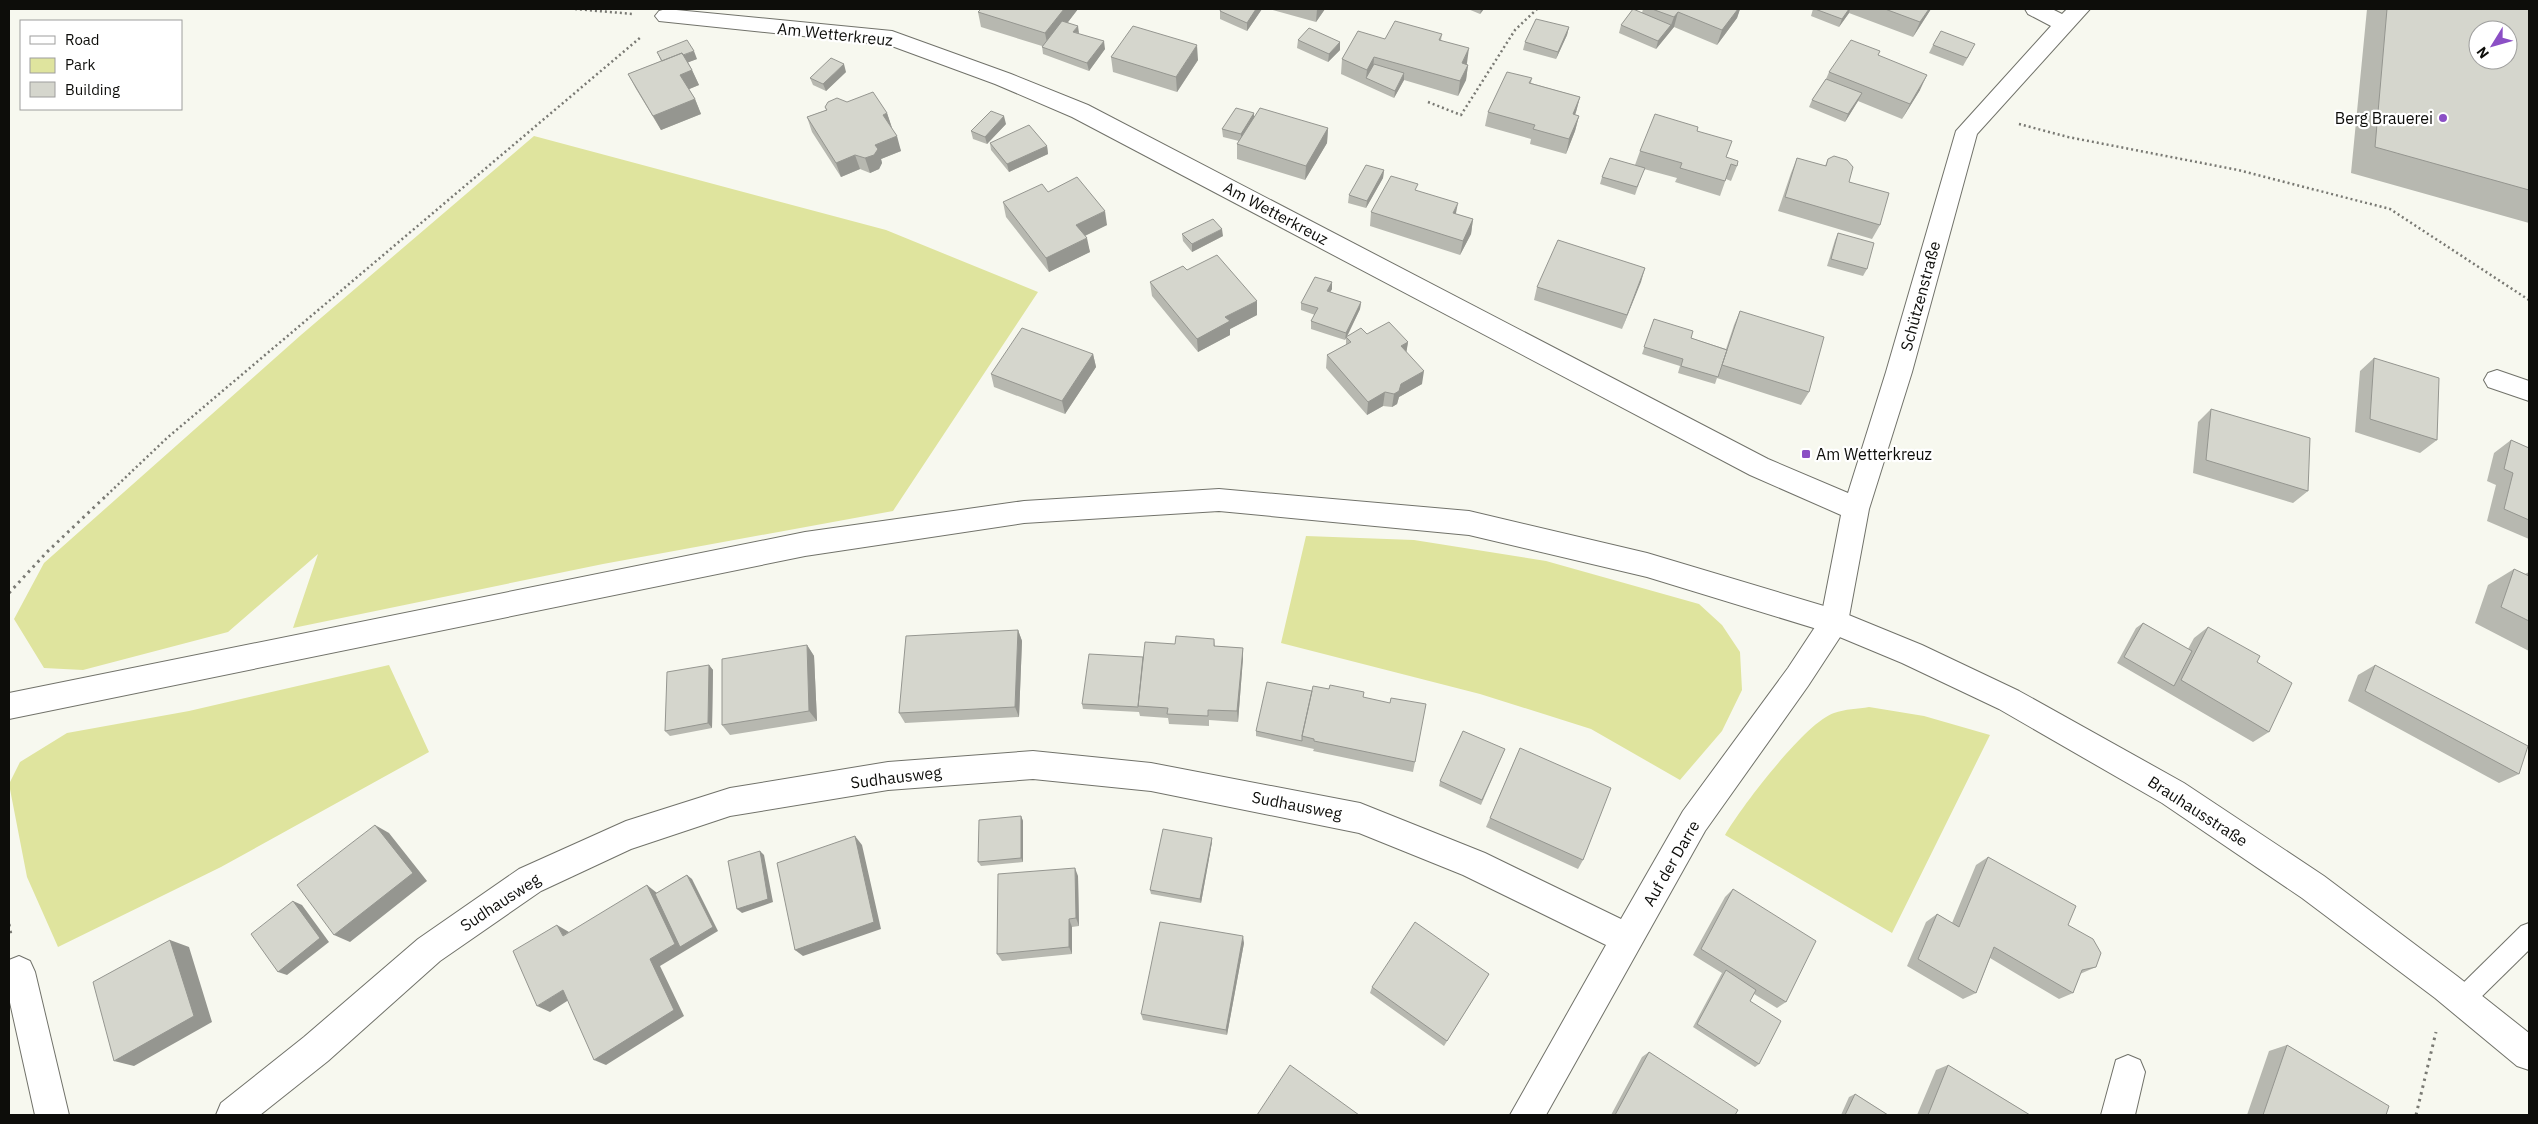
<svg xmlns="http://www.w3.org/2000/svg" width="2538" height="1124" viewBox="0 0 2538 1124" font-family="'IBM Plex Sans',sans-serif">
  <rect width="100%" height="100%" fill="#f7f8ef"/>
  <path fill="#dfe49e" d="M534 136 886 230 1038 292 893 511 603 564 293 628 318 554 228 632 83 670 44 668 14 619 44 563 301 335Z
    M1306 536 1414 540 1546 561 1699 604 1722 625 1740 652 1742 690 1722 731 1680 780 1591 729 1480 694 1281 643Z
    M389 665 429 752 221 867 58 947 27 877 9 784 20 762 67 733 189 711Z
    M1869 707 1924 716 1990 735 1892 933 1725 835C1741 807 1806 722 1834 713 1845 709 1858 709 1869 707Z"/>
  <g fill="none" stroke-linecap="round" stroke-linejoin="round">
    <g stroke="#71726a" stroke-width="2">
      <path id="lane" d="M2529 923V950L2470 1008 2462 1012 2454 1008 2450 1000 2454 992 2521 926Z"/>
    </g>
    <g stroke="#71726a" stroke-width="2">
      <path id="street" d="M666 9 892 31 1011 74 1088 105 1768 459 1848 493 1886 372 1956 131 2051 26 2028 14 2025 9H2052L2062 14 2067 9H2090L1977 134 1912 372 1869 509 1848 622 1844 631 1808 686 1705 831 1546 1115H1510L1606 945 1463 875 1359 833 1151 791 1033 779 888 790 730 816 631 849 541 891 440 961 328 1061 260 1115H216L221 1103 304 1037 418 939 519 869 626 821 730 788 888 762 1033 751 1151 763 1360 803 1485 853 1621 919 1683 811 1788 668 1821 618 1841 515 1750 475 1072 117 995 84 889 45 659 21 655 16 659 11Z
        M2497 370 2529 381V401L2488 387 2484 380 2488 373Z
        M19 956 30 961 35 972 69 1115H35L9 998V960Z
        M2128 1055 2140 1060 2145 1072 2135 1115H2101L2116 1060Z"/>
    </g>
    <g stroke="#71726a" stroke-width="2">
      <path id="secondary" d="M1219 489 1469 511 1647 553 1834 609 1922 645 2019 691 2184 783 2324 876 2457 976 2529 1033V1070L2517 1066 2435 998 2302 898 2162 803 1999 709 1902 663 1830 633 1647 577 1469 535 1219 511 1024 523 805 556 9 719V693L805 532 1024 501Z"/>
    </g>
    <path stroke="#797973" stroke-width="2.5" stroke-dasharray="2 3" stroke-linecap="butt" d="M575 9 633 14
      M1428 102 1461 115 1515 30 1537 9
      M2019 124 2068 137 2238 170 2390 209 2529 300
      M107 495 167 438 641 37"/>
    <path stroke="#797973" stroke-width="3" stroke-dasharray="2.5 4.5" stroke-linecap="butt" d="M9 593 47 552 108 494
      M9 924 11 935
      M2416 1115 2436 1032"/>
    <use href="#lane" fill="#fff" fill-rule="evenodd"/>
    <use href="#street" fill="#fff" fill-rule="evenodd"/>
    <use href="#secondary" fill="#fff" fill-rule="evenodd"/>
  </g>
  <path fill="#b7b8b0" d="M981 9H1078L1068 22 1079 34 1105 49 1089 71 1043 54 1042 46 981 27 978 12Z
    M1262 9 1247 31 1220 19V11Z
    M1269 9H1325L1316 22Z
    M1468 9H1484L1480 14Z
    M1643 9H1740L1737 18 1717 45 1674 27 1656 49 1619 33 1621 25 1642 13Z
    M1813 9H1931L1913 37 1849 13 1839 27 1811 16Z
    M2367 9H2529V223L2351 173Z
    M1569 27 1567 35 1556 59 1523 50 1525 42Z
    M1442 34 1441 40 1467 63 1466 65H1468L1466 80 1458 96 1404 80 1394 98 1341 74 1342 59 1385 39Z
    M1298 40 1340 50 1328 62 1297 48Z
    M1933 45 1971 52 1963 66 1929 53Z
    M1880 51 1878 55 1920 90 1902 119 1858 101 1845 122 1809 107 1812 100 1826 79 1829 72Z
    M657 52 697 59 688 62 692 70 699 85 689 89 695 99 701 114 661 130 636 89 628 74 661 61Z
    M1111 57 1198 60 1177 92 1113 72Z
    M846 72 826 91 813 85 810 78Z
    M1532 78 1531 83 1580 97 1575 115 1579 116 1575 131 1566 154 1530 144 1531 139 1485 126 1488 112Z
    M847 102 887 113 892 128 901 151 881 159 882 163 879 169 870 173 860 169 841 177 812 132 807 117 826 110 825 107Z
    M1254 113V118L1328 128 1327 143 1305 180 1237 159V144L1239 141 1223 137 1222 129Z
    M1006 124 987 144 973 139 971 131Z
    M1697 131 1737 166 1731 181 1726 179 1720 196 1675 182 1677 178 1644 169 1635 195 1600 184 1602 177 1635 165 1640 151Z
    M990 143 1047 146 1048 154 1009 172 991 150Z
    M1797 158 1825 166 1828 159 1849 182 1880 225 1872 239 1778 211 1791 173Z
    M1384 170 1383 178 1366 208 1348 203 1349 195Z
    M1417 191 1456 214 1473 219 1471 234 1460 255 1370 226 1371 212Z
    M1048 192 1107 225 1085 236 1090 252 1049 272 1006 217 1003 202Z
    M1838 233 1867 269 1863 276 1827 266 1835 240Z
    M1182 234 1223 236 1192 252 1183 241Z
    M1645 268 1622 329 1534 300 1537 287Z
    M1150 282 1257 301V315L1230 329V335L1198 352 1152 296Z
    M1332 282V289L1330 292 1361 302 1360 309 1347 337 1367 334 1408 342 1406 352 1422 384 1399 397 1397 404 1392 407 1383 406 1367 415 1326 368 1327 355 1346 345V338L1345 340 1311 329V321L1315 315 1301 310V303Z
    M1740 311 1809 392 1801 405 1717 378 1715 384 1678 373 1680 366 1642 354 1654 319 1691 338 1726 349 1734 325Z
    M1093 354 1096 367 1065 414 994 387 991 374Z
    M2374 358 2437 440 2420 453 2355 432 2360 371Z
    M2211 409 2308 491 2293 503 2193 473 2198 422Z
    M2511 440 2529 448V539L2487 521 2496 485 2487 481 2494 453Z
    M2514 569 2525 574 2529 572V651L2475 623 2488 585Z
    M2143 623 2188 649 2194 638 2208 627 2257 662 2269 732 2253 742 2117 663 2136 628Z
    M1018 630 1022 641 1019 717 905 723 899 713Z
    M1214 639 1215 646 1243 648V658L1238 722 1209 720V726L1169 724 1168 718 1140 716 1139 712 1083 709 1082 704 1143 657Z
    M807 645 814 656 817 721 730 735 722 725Z
    M709 665 713 670 712 728 670 736 665 731Z
    M2375 665 2519 774 2499 783 2348 701 2358 675Z
    M1329 689 1364 692 1363 697 1415 762 1413 772 1313 751 1314 749 1256 736V731L1312 691Z
    M1520 748 1583 860 1578 869 1486 827Z
    M1505 749 1481 805 1439 786 1440 781Z
    M1021 816 1023 821V862L981 866 978 862Z
    M1212 842 1201 903 1151 894 1150 890Z
    M1988 857 2068 925 2096 967 2080 974 2073 993 2059 999 1990 958 1976 993 1963 999 1907 966 1926 922 1937 914 1952 923 1976 865Z
    M1078 876 1079 926 1072 927V954L1002 961 997 954Z
    M1733 889 1786 1002 1777 1008 1754 994 1750 1001 1759 1064 1755 1067 1693 1027 1722 973 1693 955 1725 897Z
    M1244 943 1227 1035 1143 1020 1141 1014Z
    M1489 974 1444 1046 1370 993 1372 987Z
    M2287 1045 2386 1115H2247L2269 1051Z
    M1649 1052 1735 1115H1611L1642 1057Z
    M1948 1065 2030 1115H1917L1936 1070Z
    M1855 1094 1888 1115H1841L1849 1097Z"/>
  <path fill="#959690" d="M1064 9H1078L1048 48 1045 33Z
    M1256 9H1262L1247 31V23Z
    M1317 9H1325L1316 22Z
    M1481 9H1484L1480 14Z
    M1738 9H1740L1737 18 1717 45 1722 30Z
    M1849 9H1850L1849 13 1839 27 1842 19Z
    M1929 9H1931L1913 37 1920 22Z
    M1678 12 1674 27 1656 49 1658 41 1671 25 1674 17Z
    M1078 26 1079 33 1073 32Z
    M1569 27 1567 35 1556 59 1558 52Z
    M1104 41 1105 49 1089 71 1087 63Z
    M1340 42V50L1328 62 1329 54Z
    M1197 45 1198 60 1177 92 1176 77Z
    M1469 48 1467 63 1460 78 1462 63Z
    M694 51 697 59 666 71 663 63Z
    M1374 57 1373 72 1366 78 1367 70Z
    M844 64 846 72 826 91 823 84Z
    M1468 65 1466 80 1458 96 1460 81Z
    M692 70 699 85 687 90 680 75Z
    M1404 73V80L1394 98 1395 91Z
    M1927 75 1920 90 1902 119 1910 104Z
    M1862 93 1858 101 1845 122 1848 114Z
    M1580 97 1576 112 1569 129 1573 114Z
    M695 99 701 114 661 130 653 116Z
    M887 113 892 128 883 115Z
    M1254 113V120L1241 142V134Z
    M1004 116 1006 124 987 144 985 137Z
    M1579 116 1575 131 1566 154 1569 139Z
    M1328 128 1327 143 1305 180 1306 166Z
    M897 136 901 151 881 159 882 163 879 169 870 173 865 158 875 145Z
    M1047 146 1048 154 1009 172 1007 164Z
    M855 155 860 169 841 177 836 163Z
    M1384 170 1383 178 1366 208 1367 201Z
    M1458 203 1455 218 1453 213Z
    M1105 211 1107 225 1078 239 1076 225Z
    M1473 219 1471 234 1460 255 1463 241Z
    M1222 229 1223 236 1192 252V244Z
    M1087 238 1090 252 1049 272 1046 258Z
    M1645 268 1641 282 1622 329 1627 315Z
    M1332 282V289L1327 298V291Z
    M1257 301V315L1230 329V335L1198 352 1197 339 1225 317Z
    M1361 302 1360 309 1345 340 1346 333Z
    M1408 342 1406 355 1401 346Z
    M1093 354 1096 367 1065 414 1062 401Z
    M1424 371 1422 384 1399 397 1397 404 1392 407 1394 394 1401 384Z
    M1385 392 1383 406 1367 415 1368 402Z
    M1018 630 1022 641 1019 717 1015 707Z
    M807 645 814 656 817 721 809 711Z
    M1243 648V658L1238 722 1237 711Z
    M709 665 713 670 712 728 708 723Z
    M1021 816 1023 821V862L1021 858Z
    M375 825 389 833 427 881 350 942 334 935Z
    M855 836 862 845 881 929 803 956 795 950Z
    M1212 838V842L1201 903 1200 899Z
    M760 851 764 855 773 902 742 913 737 909Z
    M1075 868 1078 876 1079 926 1076 918Z
    M687 875 692 879 718 931 660 966 684 1016 606 1065 594 1060 650 959 647 885 657 893Z
    M293 901 302 905 329 942 287 975 278 972Z
    M1069 919 1072 927V954L1069 947Z
    M557 925 569 932 563 936Z
    M1243 936 1244 943 1227 1035 1226 1030Z
    M170 940 189 947 212 1022 134 1066 114 1061Z
    M563 990 575 996 550 1012 537 1006Z"/>
  <path fill="#d5d6cd" stroke="#959690" fill-rule="evenodd" d="M981 9H1064L1045 33 978 12Z
    M1221 9H1256L1247 23 1220 11Z
    M1633 9 1671 25 1658 41 1621 25Z
    M1652 9H1738L1722 30 1678 12 1674 17Z
    M1815 9H1849L1842 19Z
    M1885 9H1929L1920 22Z
    M2387 9H2529V190L2375 147ZM2478 30H2508V60H2478Z
    M1536 19 1569 27 1558 52 1525 42Z
    M1062 21 1078 26 1073 32 1104 41 1087 63 1042 47Z
    M1395 21 1442 34 1439 40 1469 48 1462 63 1468 65 1460 81 1374 57 1367 70 1342 59 1358 31 1385 39Z
    M1133 26 1197 45 1176 77 1111 57Z
    M1309 28 1340 42 1329 54 1298 40Z
    M1941 31 1975 44 1967 58 1933 45Z
    M687 40 694 51 683 55 682 53 662 61 657 52Z
    M1851 40 1880 51 1878 55 1927 75 1910 104 1829 72Z
    M682 53 692 70 680 75 695 99 653 116 628 74Z
    M831 58 844 64 823 84 810 78Z
    M1374 64 1404 73 1395 91 1366 78Z
    M1507 72 1532 78 1529 83 1580 97 1573 114 1579 116 1569 139 1533 129 1535 125 1488 112Z
    M1826 79 1862 93 1848 114 1812 100Z
    M873 92 887 113 883 115 897 136 875 145 878 149 874 155 865 158 855 155 836 163 807 117 827 110 825 107 828 102 837 98 847 102Z
    M1236 108 1254 113 1241 134 1222 129Z
    M1260 108 1328 128 1306 166 1237 144Z
    M991 111 1004 116 985 137 971 131Z
    M1655 114 1698 127 1697 131 1732 141 1726 157 1738 161 1737 166 1731 164 1725 181 1680 168 1682 163 1640 151Z
    M1029 125 1047 146 1007 164 990 143Z
    M1834 156 1847 160 1853 167 1849 182 1889 193 1880 225 1785 197 1797 158 1826 166 1828 159Z
    M1610 158 1645 168 1637 187 1602 177Z
    M1366 165 1384 170 1367 201 1349 195Z
    M1391 176 1418 184 1415 190 1458 203 1453 213 1473 219 1463 241 1371 212Z
    M1077 177 1105 211 1076 225 1087 238 1046 258 1003 202 1042 184 1048 192Z
    M1213 219 1222 229 1192 244 1182 234Z
    M1838 233 1874 243 1867 269 1831 259Z
    M1558 240 1645 268 1627 315 1537 287Z
    M1217 255 1257 301 1225 317 1230 321 1197 339 1150 282 1183 266 1187 270Z
    M1315 277 1332 282 1327 291 1361 302 1346 333 1311 321 1318 308 1301 303Z
    M1740 311 1824 337 1809 392 1722 365Z
    M1654 319 1693 331 1691 338 1727 350 1718 377 1681 366 1683 359 1644 347Z
    M1389 322 1408 342 1401 346 1424 371 1401 384 1399 391 1394 394 1385 392 1368 402 1327 355 1351 342 1346 337 1361 328 1367 334Z
    M1022 328 1093 354 1062 401 991 374Z
    M2374 358 2439 378 2437 440 2370 419Z
    M2211 409 2310 438 2308 491 2206 460Z
    M2511 440 2529 448V520L2504 509 2513 473 2504 469Z
    M2514 569 2529 576V621L2501 607Z
    M2143 623 2192 651 2174 686 2124 657Z
    M2208 627 2260 656 2257 662 2292 683 2269 732 2181 680Z
    M1018 630 1015 707 899 713 906 636Z
    M1176 636 1214 639V646L1243 648 1237 711 1208 710V716L1167 714 1168 708 1138 706 1145 642 1175 644Z
    M807 645 809 711 722 725V659Z
    M1089 654 1143 657 1138 707 1082 704Z
    M709 665 708 723 665 731 667 672Z
    M2375 665 2528 746 2519 774 2365 691Z
    M1267 682 1312 691 1302 736V741L1256 731Z
    M1330 685 1364 692 1363 697 1390 703 1391 698 1426 704 1415 762 1314 741V739L1302 736 1313 686 1329 689Z
    M1463 731 1505 749 1482 800 1440 781Z
    M1520 748 1611 788 1583 860 1490 818Z
    M1021 816V858L978 862 979 820Z
    M375 825 413 873 334 935 297 885Z
    M1163 829 1212 838 1200 899 1150 890Z
    M855 836 874 922 795 950 777 863Z
    M760 851 768 899 737 909 728 861Z
    M1988 857 2076 906 2068 925 2093 939 2101 953 2096 967 2082 970 2073 993 1994 947 1976 993 1918 959 1937 914 1959 927Z
    M1075 868 1076 918 1069 919V947L997 954 998 874Z
    M687 875 713 927 680 947 655 894Z
    M647 885 675 944 650 959 674 1010 594 1060 563 990 537 1006 513 951 557 925 563 936Z
    M1733 889 1816 941 1786 1002 1701 949Z
    M293 901 320 938 278 972 251 934Z
    M1160 922 1243 936 1226 1030 1141 1014Z
    M1415 922 1489 974 1447 1041 1372 987Z
    M170 940 194 1016 114 1061 93 982Z
    M1726 970 1756 990 1750 1001 1781 1021 1759 1064 1697 1024Z
    M2287 1045 2389 1106 2386 1115H2263Z
    M1649 1052 1738 1110 1735 1115H1615Z
    M1290 1065 1359 1115H1257Z
    M1948 1065 2030 1115H1928Z
    M1855 1094 1888 1115H1845Z"/>
  <g fill="#8b4fc5" stroke="#fff" stroke-width="2">
    <circle cx="2443" cy="118" r="5"/>
    <rect x="1801" y="449" width="10" height="10" rx="2.5"/>
  </g>
  <g text-anchor="middle" stroke-width="4.5" stroke-linejoin="round" paint-order="stroke">
    <g font-size="16" fill="#0d0d0a" stroke="#fff">
      <text transform="translate(835 34) rotate(6)" y="6">Am Wetterkreuz</text>
      <text transform="translate(1276 213) rotate(28)" y="6">Am Wetterkreuz</text>
      <text transform="translate(1920 296) rotate(-75)" y="6">Schützenstraße</text>
      <text transform="translate(896 777) rotate(-7)" y="6">Sudhausweg</text>
      <text transform="translate(1297 805) rotate(11)" y="6">Sudhausweg</text>
      <text transform="translate(2198 811) rotate(33)" y="6">Brauhausstraße</text>
      <text transform="translate(1671 863) rotate(-60)" y="6">Auf der Darre</text>
      <text transform="translate(500 902) rotate(-33)" y="6">Sudhausweg</text>
    </g>
    <g font-size="16" fill="#0d0d0a" stroke="#fff" text-anchor="end">
      <text x="2433" y="124">Berg Brauerei</text>
      <text x="1816" y="460" text-anchor="start">Am Wetterkreuz</text>
    </g>
  </g>
  <rect width="2538" height="1124" fill="none" stroke="#0d0d0a" stroke-width="20"/>
  <rect x="20" y="20" width="162" height="90" fill="#ffffff" stroke="#9e9e9d"/>
  <rect x="30" y="36" width="25" height="8" fill="#ffffff" stroke="#9e9e9d"/>
  <text x="65" y="45" font-size="15" fill="#0d0d0a">Road</text>
  <rect x="30" y="58" width="25" height="15" fill="#dfe49e" stroke="#9e9e9d"/>
  <text x="65" y="70" font-size="15" fill="#0d0d0a">Park</text>
  <rect x="30" y="82" width="25" height="15" fill="#d5d6cd" stroke="#9e9e9d"/>
  <text x="65" y="95" font-size="15" fill="#0d0d0a">Building</text>
  <g transform="translate(2493 45) rotate(233)"><circle r="24" fill="#ffffff" stroke="#9e9e9d"/>
  <path d="M0-4L9 19L0 12L-9 19Z" fill="#8b4fc5"/>
  <text y="-8" font-size="14" font-weight="bold" text-anchor="middle" fill="#0d0d0a">N</text>
  </g>
</svg>
